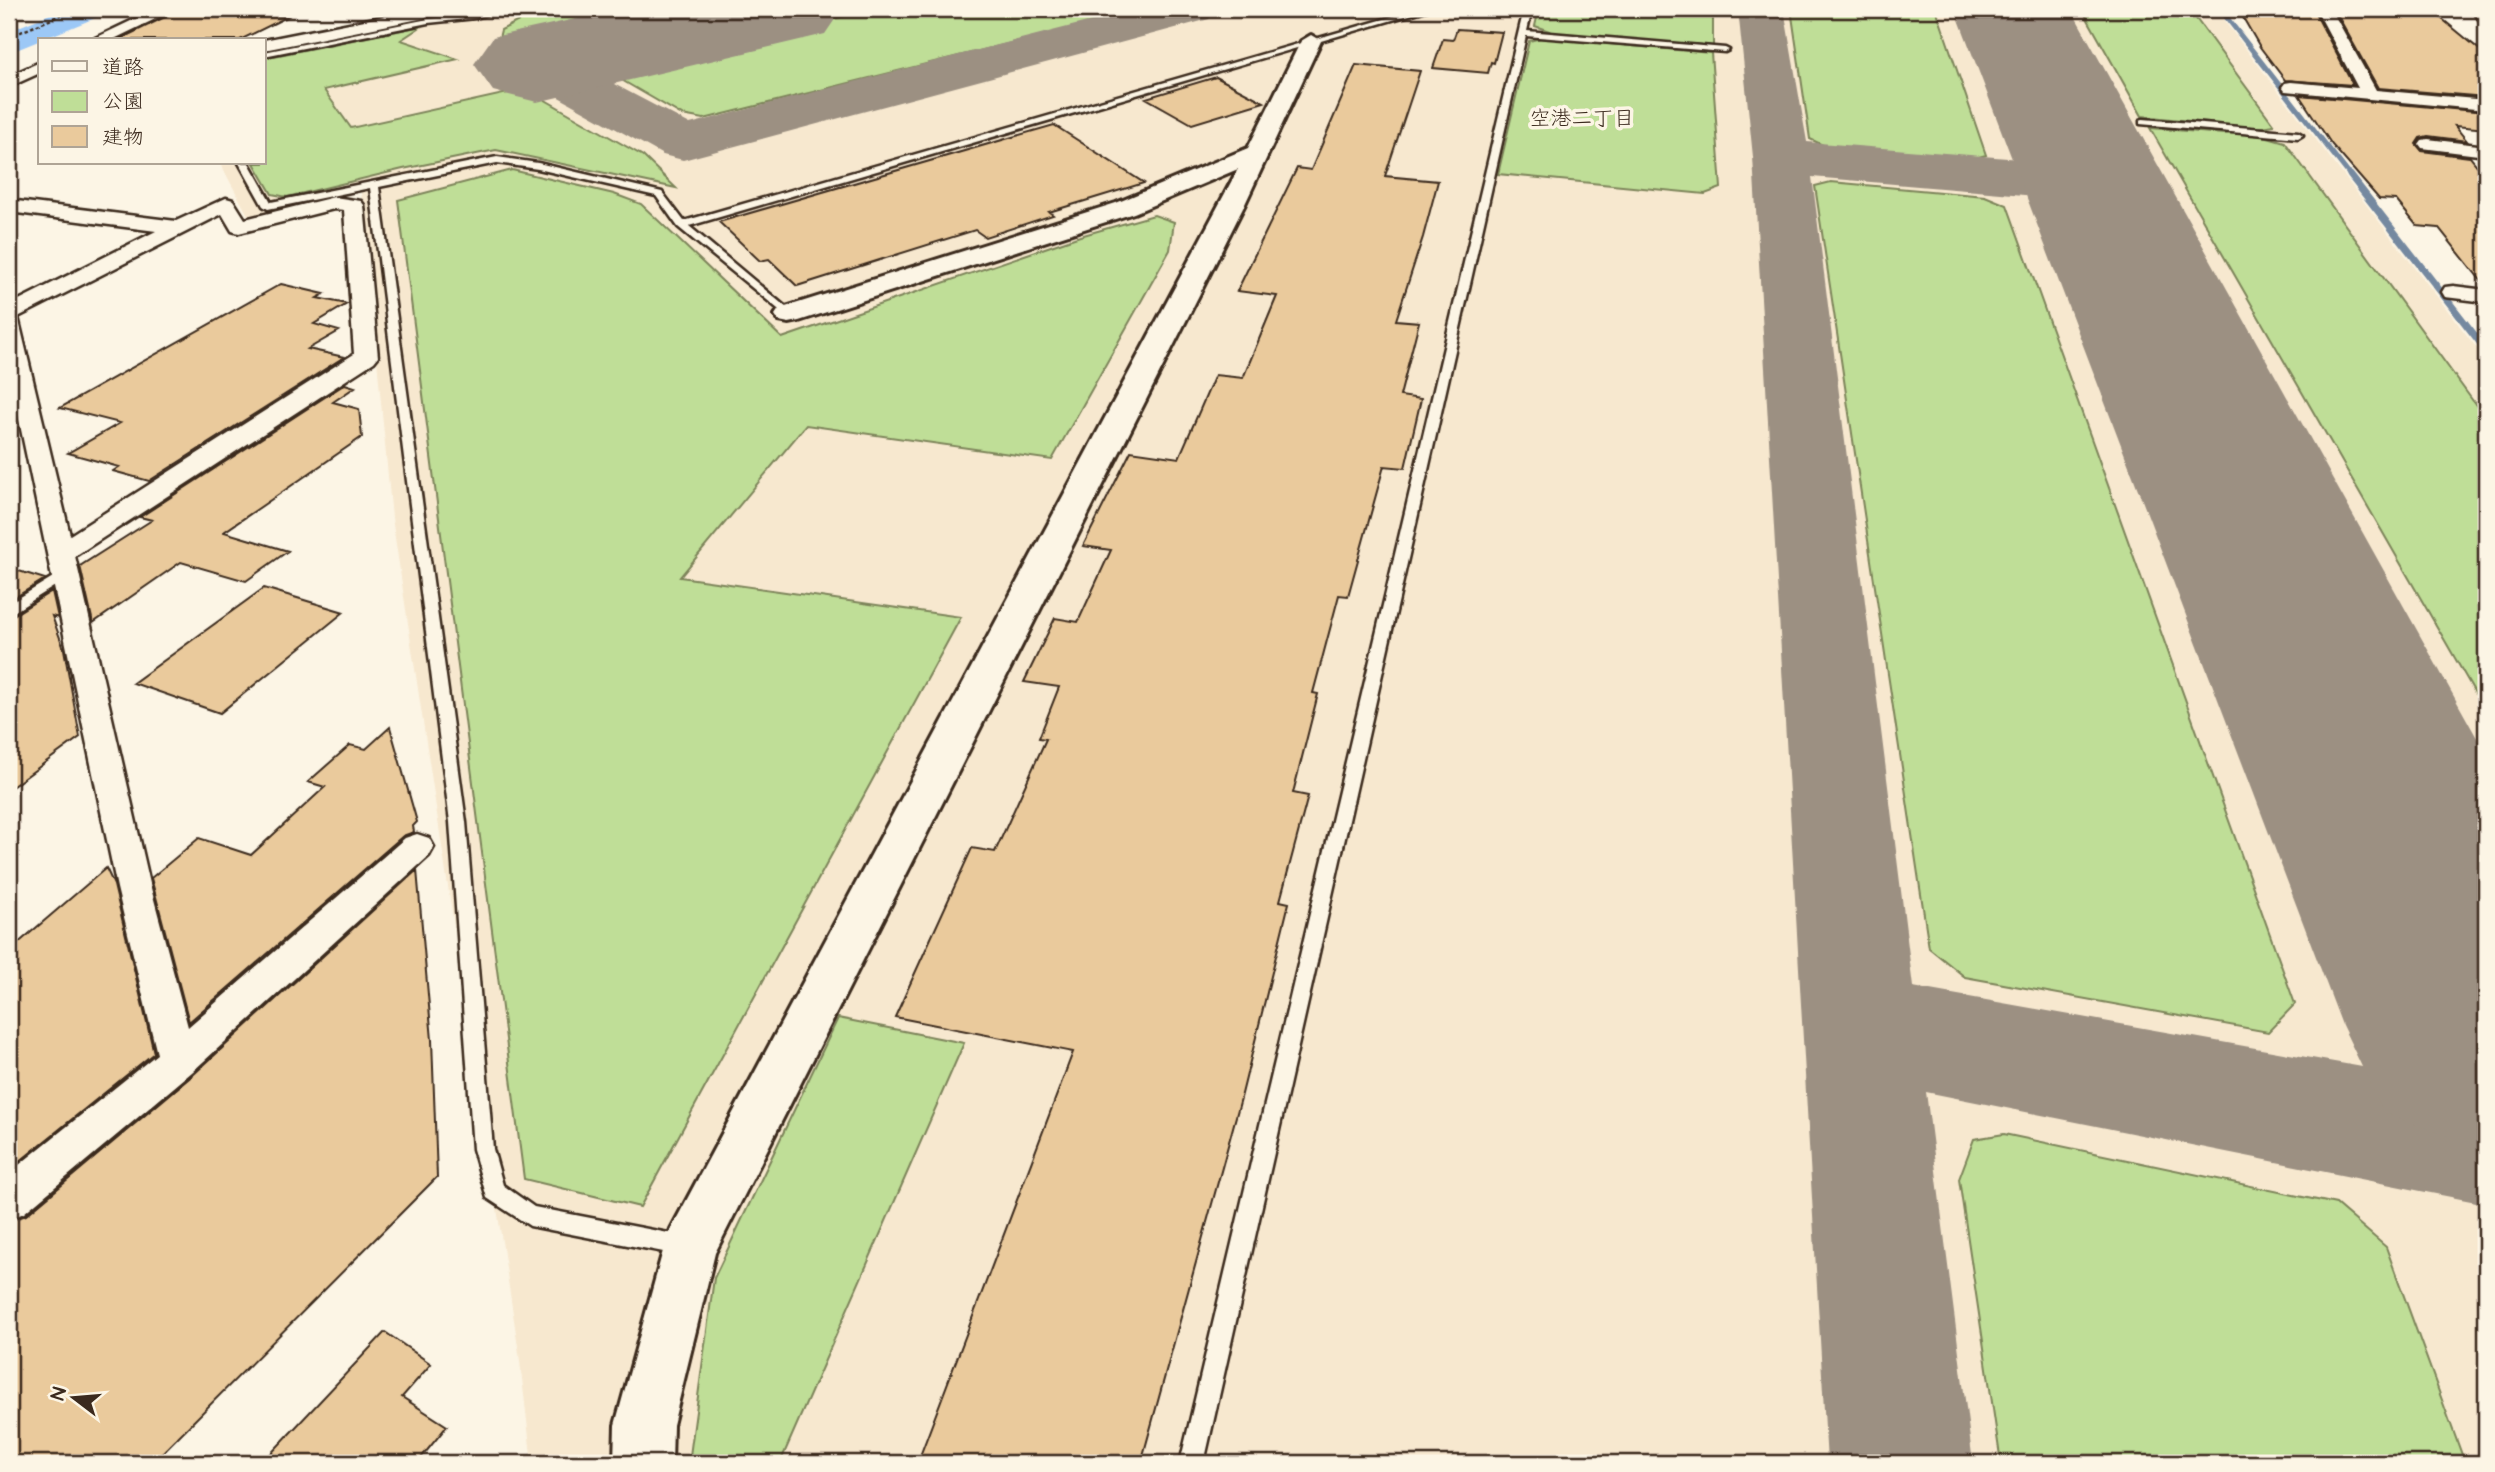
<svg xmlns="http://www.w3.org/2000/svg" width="2495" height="1472" viewBox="0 0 2495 1472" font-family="'Architects Daughter','Klee One',sans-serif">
  <rect width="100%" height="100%" fill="#fcf5e5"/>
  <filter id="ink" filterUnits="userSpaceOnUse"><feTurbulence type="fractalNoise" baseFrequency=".0143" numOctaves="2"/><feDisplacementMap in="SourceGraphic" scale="14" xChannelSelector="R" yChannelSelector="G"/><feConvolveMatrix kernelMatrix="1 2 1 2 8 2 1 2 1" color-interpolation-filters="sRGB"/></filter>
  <g filter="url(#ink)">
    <path fill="#f7e8cf" d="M438 9H2215L2486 360V1463H532L519 1353 392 518 361 192 249 217 220 163H264V47L429 14Z"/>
    <path fill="#bfde97" stroke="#7d845a" stroke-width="2" d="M542 9H698L522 46 508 47 498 42 501 30Z
      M875 9H1148L704 119 682 115 606 71Z
      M1539 9H1713V46L1555 33 1535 26Z
      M1791 9H1936L1986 155 1971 159 1825 146 1810 139Z
      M2082 9H2189L2274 125 2257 128 2142 116Z
      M422 26 401 40 458 59 324 90 351 128 526 89 643 156 676 188 496 150 403 169 287 197 272 194 254 163H264V58Z
      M1541 38 1711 53 1721 188 1705 194 1498 174 1529 41Z
      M2150 128 2224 134C2244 130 2265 136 2285 142L2486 419V712Z
      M512 170 614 194 641 204 782 338 1080 236 1154 215 1174 222 1170 250 1052 460 806 425 680 577 961 617 640 1207 524 1179 398 200Z
      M1831 182 1985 196 2007 205 2295 1004 2268 1032 1965 977 1929 948 1815 186Z
      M838 1018 964 1043 780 1463H689L714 1278Z
      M2004 1134 2336 1204 2386 1247 2465 1463H2001L1959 1179 1974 1139Z"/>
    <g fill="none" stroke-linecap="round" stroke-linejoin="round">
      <path stroke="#7589a0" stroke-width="5" d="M2220 9 2351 177
        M9 35 70 9"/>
      <path stroke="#7589a0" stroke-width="7" d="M2350 175 2486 350"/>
      <path fill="#9cc8f6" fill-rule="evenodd" d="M62 9H105L100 16 9 53V31Z"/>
      <path fill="#9c9082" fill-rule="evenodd" d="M1138 9H1215L1209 19 683 160 663 155 519 75 512 64 519 53 537 49 555 53 690 124Z
        M1738 9H1784L1807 142 2094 165 2115 171 2123 183 2115 195 2094 201 1812 177 1913 987 2486 1089V1204L1926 1092 1973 1463H1827L1753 157Z"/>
      <path fill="#9c9082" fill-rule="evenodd" d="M620 9H842L825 34 537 102 493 91 474 64 493 37Z
        M1955 9H2071L2486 754V1150L2384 1113 2342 1025Z"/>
    </g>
    <path fill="#eaca9c" stroke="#3b2a1e" stroke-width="2" d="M181 9H184L287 17 240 40H118Z
      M2238 9H2313L2353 85 2285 80 2260 47Z
      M2334 9H2430L2486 55V97L2378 88Z
      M1457 29 1502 32 1494 63 1491 62 1488 73 1433 68 1443 39 1453 40Z
      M1356 65 1420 71 1385 176 1438 181 1423 237 1396 320 1419 322 1400 396 1421 399 1405 468 1384 466 1348 596 1339 595 1313 693 1318 694 1293 793 1308 796 1280 901 1289 903 1241 1098 1141 1463H945L920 1456 1073 1052 895 1017 972 848 995 852 1046 739 1039 738 1059 687 1024 682 1055 618 1078 622 1111 550 1083 546 1131 451 1179 458 1215 375 1243 378 1277 296 1237 291 1297 168 1311 170Z
      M1216 77 1264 102 1192 124 1146 98Z
      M2299 95 2486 112V129L2455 126 2467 141 2428 136 2420 138 2416 144 2422 151 2470 157 2486 177V287L2439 228 2417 226 2396 200 2379 199 2332 145Z
      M1054 125 1144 183 1049 212 1053 215 985 237 975 230 797 286 769 259 760 261 719 222Z
      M281 284 324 294 317 298 347 304 314 324 339 331 308 349 344 357 149 481 113 471 119 467 68 453 120 423 60 408Z
      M345 384 355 387 333 402 359 409 362 437 224 532 288 551 246 581 181 562 93 623 80 566 152 520 140 517Z
      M9 568 45 579 9 601Z
      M264 588 344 612 220 713 133 683Z
      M52 591 58 618 52 616 64 649 80 737 9 789V618Z
      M390 727 417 822 413 826 414 832 403 836 189 1022 151 878 199 838 251 855 325 787 308 782 350 745 366 749Z
      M106 868 114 885 154 1053 9 1170V951Z
      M417 870 432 1040 437 1177 152 1463H9V1221L26 1215 194 1074Z
      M385 1332 431 1364 402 1397 447 1426 417 1463H262Z"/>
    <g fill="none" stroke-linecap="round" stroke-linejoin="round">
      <g stroke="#3b2a1e" stroke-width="5">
        <path id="service" d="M492 9H503L476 18 428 23 264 56V52L428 19 475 14Z
          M1419 9H1430L689 226 793 313 795 315 789 318 678 227 656 196 538 169 497 163 379 187 466 822 493 1149 503 1185 534 1207 684 1236 692 1239 695 1246 692 1253 684 1256 530 1226 487 1198 473 1149 450 822 370 188 268 209 263 206 239 163H249L271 202 497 157 538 163 662 192 684 221Z
          M1524 9H1532L1527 31 1725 48 1729 50 1725 52 1526 36 1204 1463H1180Z
          M2143 119 2298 132 2303 135 2298 138 2140 124V120Z
          M66 569 73 573 71 576 9 615V604Z"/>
      </g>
      <g stroke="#3b2a1e" stroke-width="5">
        <path id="minor" d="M156 9H176L112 40H91Z
          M420 9H439L424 18 264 50V40Z
          M2316 9H2331L2376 90 2486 100V110L2285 91 2282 87 2285 83 2291 82 2358 88Z
          M2472 9H2486V24L2481 22Z
          M40 62V73L9 87V76Z
          M2428 139 2486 146V156L2422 148 2419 144 2422 140Z
          M334 197 361 201 364 205 378 357 374 362 75 556 151 888 188 1027 405 838 417 834 429 838 434 847 429 856 192 1072 24 1213 9 1219V1173L157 1054 117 888 9 372V305L156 231 9 212V200L176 221 226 198 233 200 245 219ZM334 209 344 210 354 354 70 535 18 317 222 214 232 231 239 233Z
          M2453 286 2486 290V302L2445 297 2442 292 2445 287Z"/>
      </g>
      <g stroke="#3b2a1e" stroke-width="6">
        <path id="tertiary" d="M1311 35 1321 41 1245 204 715 1253 673 1425 672 1463H614L615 1425 664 1247 671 1229 1238 169 1134 213 799 321 789 323 779 321 775 315 779 309 1116 203 1248 148 1301 41Z"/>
      </g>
      <path stroke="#3b2a1e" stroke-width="2.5" stroke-dasharray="3.5 2.5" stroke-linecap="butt" d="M9 37 75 9"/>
      <use href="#service" fill="#fcf5e5" fill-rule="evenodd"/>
      <use href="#minor" fill="#fcf5e5" fill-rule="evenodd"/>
      <use href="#tertiary" fill="#fcf5e5" fill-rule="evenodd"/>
    </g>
  </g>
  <g text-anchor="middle" stroke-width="7" stroke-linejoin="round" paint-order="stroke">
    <g font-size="21" fill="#3b2a1e" stroke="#fcf5e5">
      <text x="1582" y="125">空港二丁目</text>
    </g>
  </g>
  <rect width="2495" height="1472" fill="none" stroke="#fcf5e5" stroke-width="35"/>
  <rect x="18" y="18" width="2460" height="1437" fill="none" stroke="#3b2a1e" stroke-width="2.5" filter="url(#ink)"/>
  <rect x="38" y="38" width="228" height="126" fill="#fcf5e5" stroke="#afa495" stroke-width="2"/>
  <rect x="52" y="61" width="35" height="10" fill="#fcf5e5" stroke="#afa495" stroke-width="2"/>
  <text x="102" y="74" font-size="21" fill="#3b2a1e">道路</text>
  <rect x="52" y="91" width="35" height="21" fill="#bfde97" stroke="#afa495" stroke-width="2"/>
  <text x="102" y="108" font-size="21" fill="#3b2a1e">公園</text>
  <rect x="52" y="126" width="35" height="21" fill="#eaca9c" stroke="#afa495" stroke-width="2"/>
  <text x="102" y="144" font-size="21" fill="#3b2a1e">建物</text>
  <g transform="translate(74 1398) rotate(286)" stroke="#fcf5e5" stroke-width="5" paint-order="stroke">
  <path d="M0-5L12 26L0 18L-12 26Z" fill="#3b2a1e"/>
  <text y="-10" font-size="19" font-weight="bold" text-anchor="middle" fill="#3b2a1e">N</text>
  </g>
</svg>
